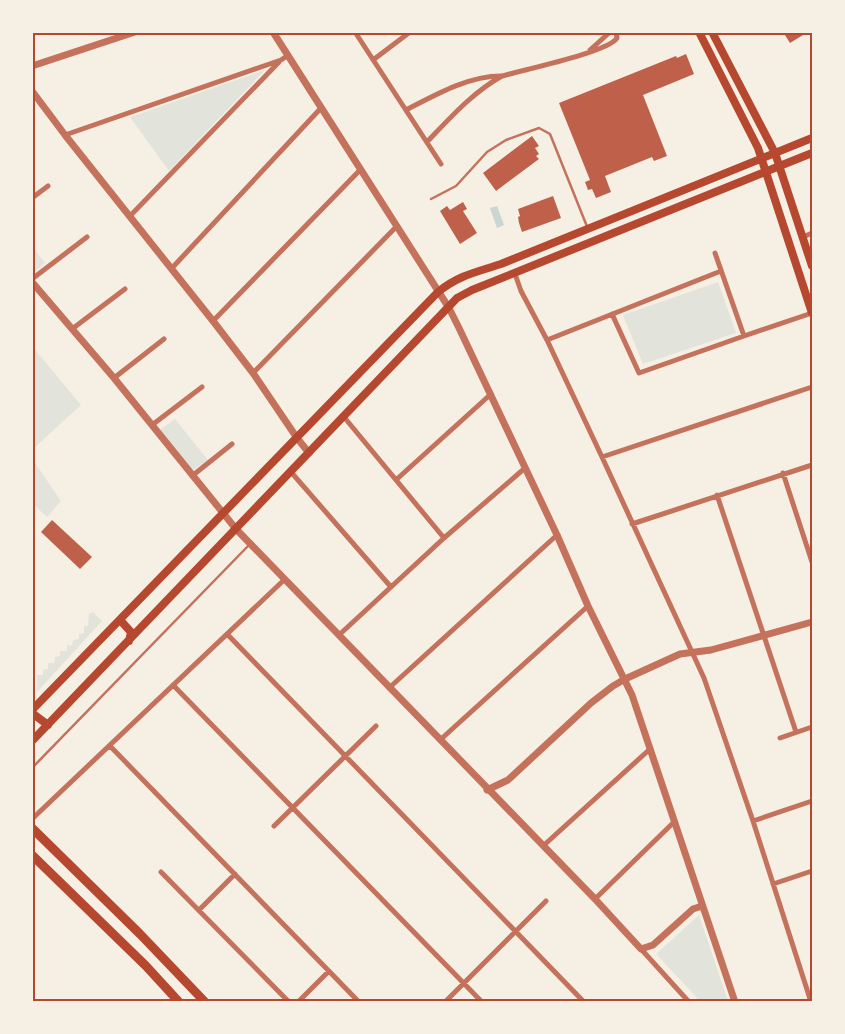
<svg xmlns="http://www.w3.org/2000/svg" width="845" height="1034" viewBox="0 0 845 1034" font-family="'Roboto Condensed',sans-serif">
  <rect width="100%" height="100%" fill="#f6efe4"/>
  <path fill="#e2e4dc" d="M265 70 169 171 130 117Z
    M32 246 45 263 33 273H32Z
    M718 282 736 333 643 364 623 315Z
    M32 346 81 405 33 449H32Z
    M175 419 208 460 192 471 157 432Z
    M33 460 61 501 47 517 33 504Z
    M93 612 102 621 37 692V675H43V670L48 669V663H54L55 657 60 656V651H67V645L72 646 73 640 79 639V634L84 633V626H88L89 614Z
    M699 915 728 1001H700L656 954Z"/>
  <path fill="#c9d6d2" d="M497 206 504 225 497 228 490 208Z"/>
  <path fill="#bf614a" d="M783 32H808L790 43Z
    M686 54 694 74 643 95 667 156 654 161 652 157 605 176 611 192 596 198 592 189 588 190 585 182 590 180 559 103 676 56 677 58Z
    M532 136 539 146 535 148 539 154 536 156 539 159 496 191 483 173Z
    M553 196 561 218 522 232 519 223 518 217 520 216 518 209Z
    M463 202 467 209 463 211 477 233 460 244 440 211 447 206 450 210Z
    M52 520 92 557 80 569 41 532Z"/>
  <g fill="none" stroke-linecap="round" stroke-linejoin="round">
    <path stroke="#c5725c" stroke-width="2.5" d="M431 199 456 186 487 152 506 140 539 128 550 134 588 229
      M32 768 249 545"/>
    <path stroke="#c5725c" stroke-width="5" d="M355 32 441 164
      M590 50 610 32
      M373 60 410 32
      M406 110C435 95 468 76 501 76
      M65 135 281 60 287 56
      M427 142C450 118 473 92 502 76 522 70 609 52 617 38L616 32
      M32 198 48 186
      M130 216 279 62
      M803 237 812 233
      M715 253 744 336
      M172 268 321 108
      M515 274 521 291 547 340 602 457 704 678 753 821 811 1002
      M32 279 87 237
      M612 314 639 373 744 336 812 313
      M213 321 361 169
      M72 329 125 289
      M547 340 721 271
      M253 373 397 226
      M114 378 164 339
      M344 417 444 538
      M152 425 202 387
      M602 457 812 387
      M291 472 391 587
      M783 473 812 562
      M192 476 232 444
      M397 479 491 394
      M717 495 796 732
      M632 524 812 465
      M227 634 584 1002
      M339 635 444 538 525 468
      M173 685 482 1002
      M389 688 557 535
      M780 738 812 727
      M440 740 588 606
      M110 746 359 1002
      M32 819 285 579
      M753 821 812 801
      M274 826 376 726
      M543 846 650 749
      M161 872 289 1002
      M773 884 812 871
      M595 899 674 822
      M199 910 235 874
      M641 949 689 1002
      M298 1002 329 971
      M445 1002 546 901"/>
    <path stroke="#c5725c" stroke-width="7" d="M273 32 449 308 459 328 557 535 588 606 632 695 735 1002
      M32 66 135 32
      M32 91 65 135 213 321 253 373 297 438 309 453
      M32 282 114 378 236 529 595 899 641 949 653 945 693 909 702 906
      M487 790 508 780 591 703 613 686 625 679 680 654 711 650 812 622"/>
    <path stroke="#b5482f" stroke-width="8" d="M699 32 758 148 812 313
      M712 32 775 153 812 266
      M120 620 131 632 129 641
      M32 710 438 292C459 275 477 272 501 264L812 138
      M32 713 48 725
      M32 741 457 298 472 290 812 153"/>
    <path stroke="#b5482f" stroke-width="9" d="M32 828 140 934 205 1002
      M32 855 146 966 179 1002"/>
  </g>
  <rect width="845" height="1034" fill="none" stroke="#f6efe4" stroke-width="68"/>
  <rect x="34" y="34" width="777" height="966" fill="none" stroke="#b5482f" stroke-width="2"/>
</svg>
